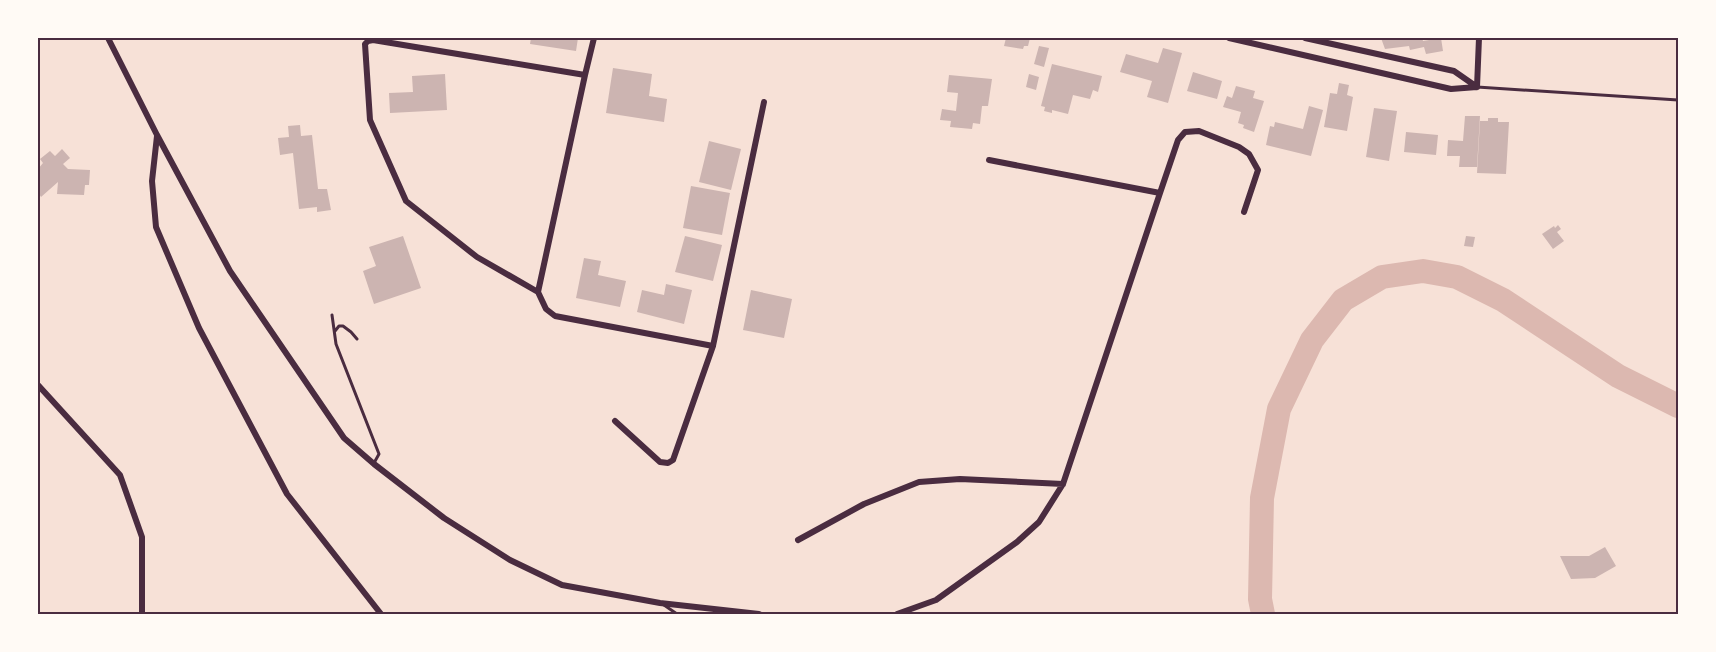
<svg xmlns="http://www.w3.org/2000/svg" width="1716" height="652" viewBox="0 0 1716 652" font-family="Jost,sans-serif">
  <rect width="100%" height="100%" fill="#f7e1d7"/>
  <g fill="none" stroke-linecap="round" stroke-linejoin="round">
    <path stroke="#dcb8b0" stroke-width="24" d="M1263 614 1260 599 1262 498 1279 409 1312 340 1343 300 1382 277 1423 271 1457 277 1503 300 1618 376 1678 406"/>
  </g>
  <path fill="#ccb4b1" d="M531 38H578L576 51 530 44Z
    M1006 38H1030L1028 46H1024L1023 49 1004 46Z
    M1381 38H1422L1423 41 1441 38 1443 51 1426 54 1424 47 1410 50 1409 46 1385 49Z
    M1039 46 1049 48 1044 67 1034 64Z
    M1163 48 1182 53 1168 103 1147 97 1152 81 1120 72 1126 54 1158 63Z
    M1052 64 1102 76 1098 92 1093 90 1090 99 1073 95 1068 114 1052 110V113L1044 111 1045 107 1041 106Z
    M613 68 652 74 649 96 667 99 664 122 606 113Z
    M1193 72 1222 81 1217 99 1187 91Z
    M445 74 447 110 390 113 389 93 413 92 412 76Z
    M1029 74 1039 77 1036 90 1026 87Z
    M949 75 992 79 988 106H982L980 124 973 123 972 129 950 127 951 121 940 120 942 109 956 111 958 93 947 92Z
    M1339 83 1349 85 1347 95 1353 97 1347 131 1324 127 1330 93 1337 94Z
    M1236 86 1255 91 1253 98 1264 101 1254 132 1243 128 1244 125 1238 123 1241 112 1223 107 1227 96 1232 98Z
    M1309 106 1323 110 1311 156 1266 145 1270 126 1274 127 1275 122 1303 129Z
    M1374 108 1397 111 1389 161 1366 157Z
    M1465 116H1480L1477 167H1459L1460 156H1447L1448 140 1463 141Z
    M1488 118H1498V122H1509L1506 174 1477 173 1480 121H1488Z
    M300 125 301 136 312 135 318 189H327L331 210 317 212V207L299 209 293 153 280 155 278 138 289 137 288 126Z
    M1406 132 1438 135 1436 155 1404 152Z
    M709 141 741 149 731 190 699 182Z
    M62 149 70 158 63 164 68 169 90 170 89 185H85L84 195 57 194 58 182 41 197 38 192V169L43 163 40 159 50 151 55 156Z
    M691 186 730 193 722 235 683 228Z
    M1558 225 1561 229 1557 232 1564 241 1553 249 1542 234 1554 226 1555 228Z
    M403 236 421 288 374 304 363 271 376 266 369 247Z
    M685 236 722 245 713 281 675 272Z
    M1466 236 1475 237 1473 247 1464 246Z
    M584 258 601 261 598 275 626 281 620 307 576 298Z
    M666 284 692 290 684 324 637 312 642 290 664 295Z
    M751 290 792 299 784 338 743 330Z
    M1605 547 1616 566 1595 578 1571 579 1560 556H1589Z"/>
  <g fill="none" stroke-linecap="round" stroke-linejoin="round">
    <path stroke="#4a2c40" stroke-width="3" d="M1477 87 1678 100
      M332 315 336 344 379 454 374 463
      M335 331 339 326H343L351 332 357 339
      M664 605 677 614"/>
    <path stroke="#4a2c40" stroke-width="6" d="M108 38 157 135 230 271 344 438 374 464 444 518 510 560 562 585 660 603 759 614
      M594 38 585 75 538 292 546 309 555 316 713 346 764 102
      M1229 38 1451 89 1477 87
      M1305 38 1454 71 1477 87
      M1477 87 1479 38
      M157 136 152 181 156 227 199 328 287 494 381 614
      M989 160 1160 193
      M538 292 477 257 406 201 370 120 365 44 368 41 373 40 585 75
      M38 385 120 475 142 537V614
      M615 421 660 462 668 463 673 460 713 346
      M798 540 864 504 919 482 960 479 1063 484
      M897 614 936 600 1017 542 1039 522 1063 484 1160 193 1178 140 1185 132 1199 131 1239 147 1249 154 1258 170 1244 212"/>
  </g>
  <rect width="1716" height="652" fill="none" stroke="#fffaf5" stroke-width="78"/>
  <rect x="39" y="39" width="1638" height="574" fill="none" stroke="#4a2c40" stroke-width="2"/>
</svg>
